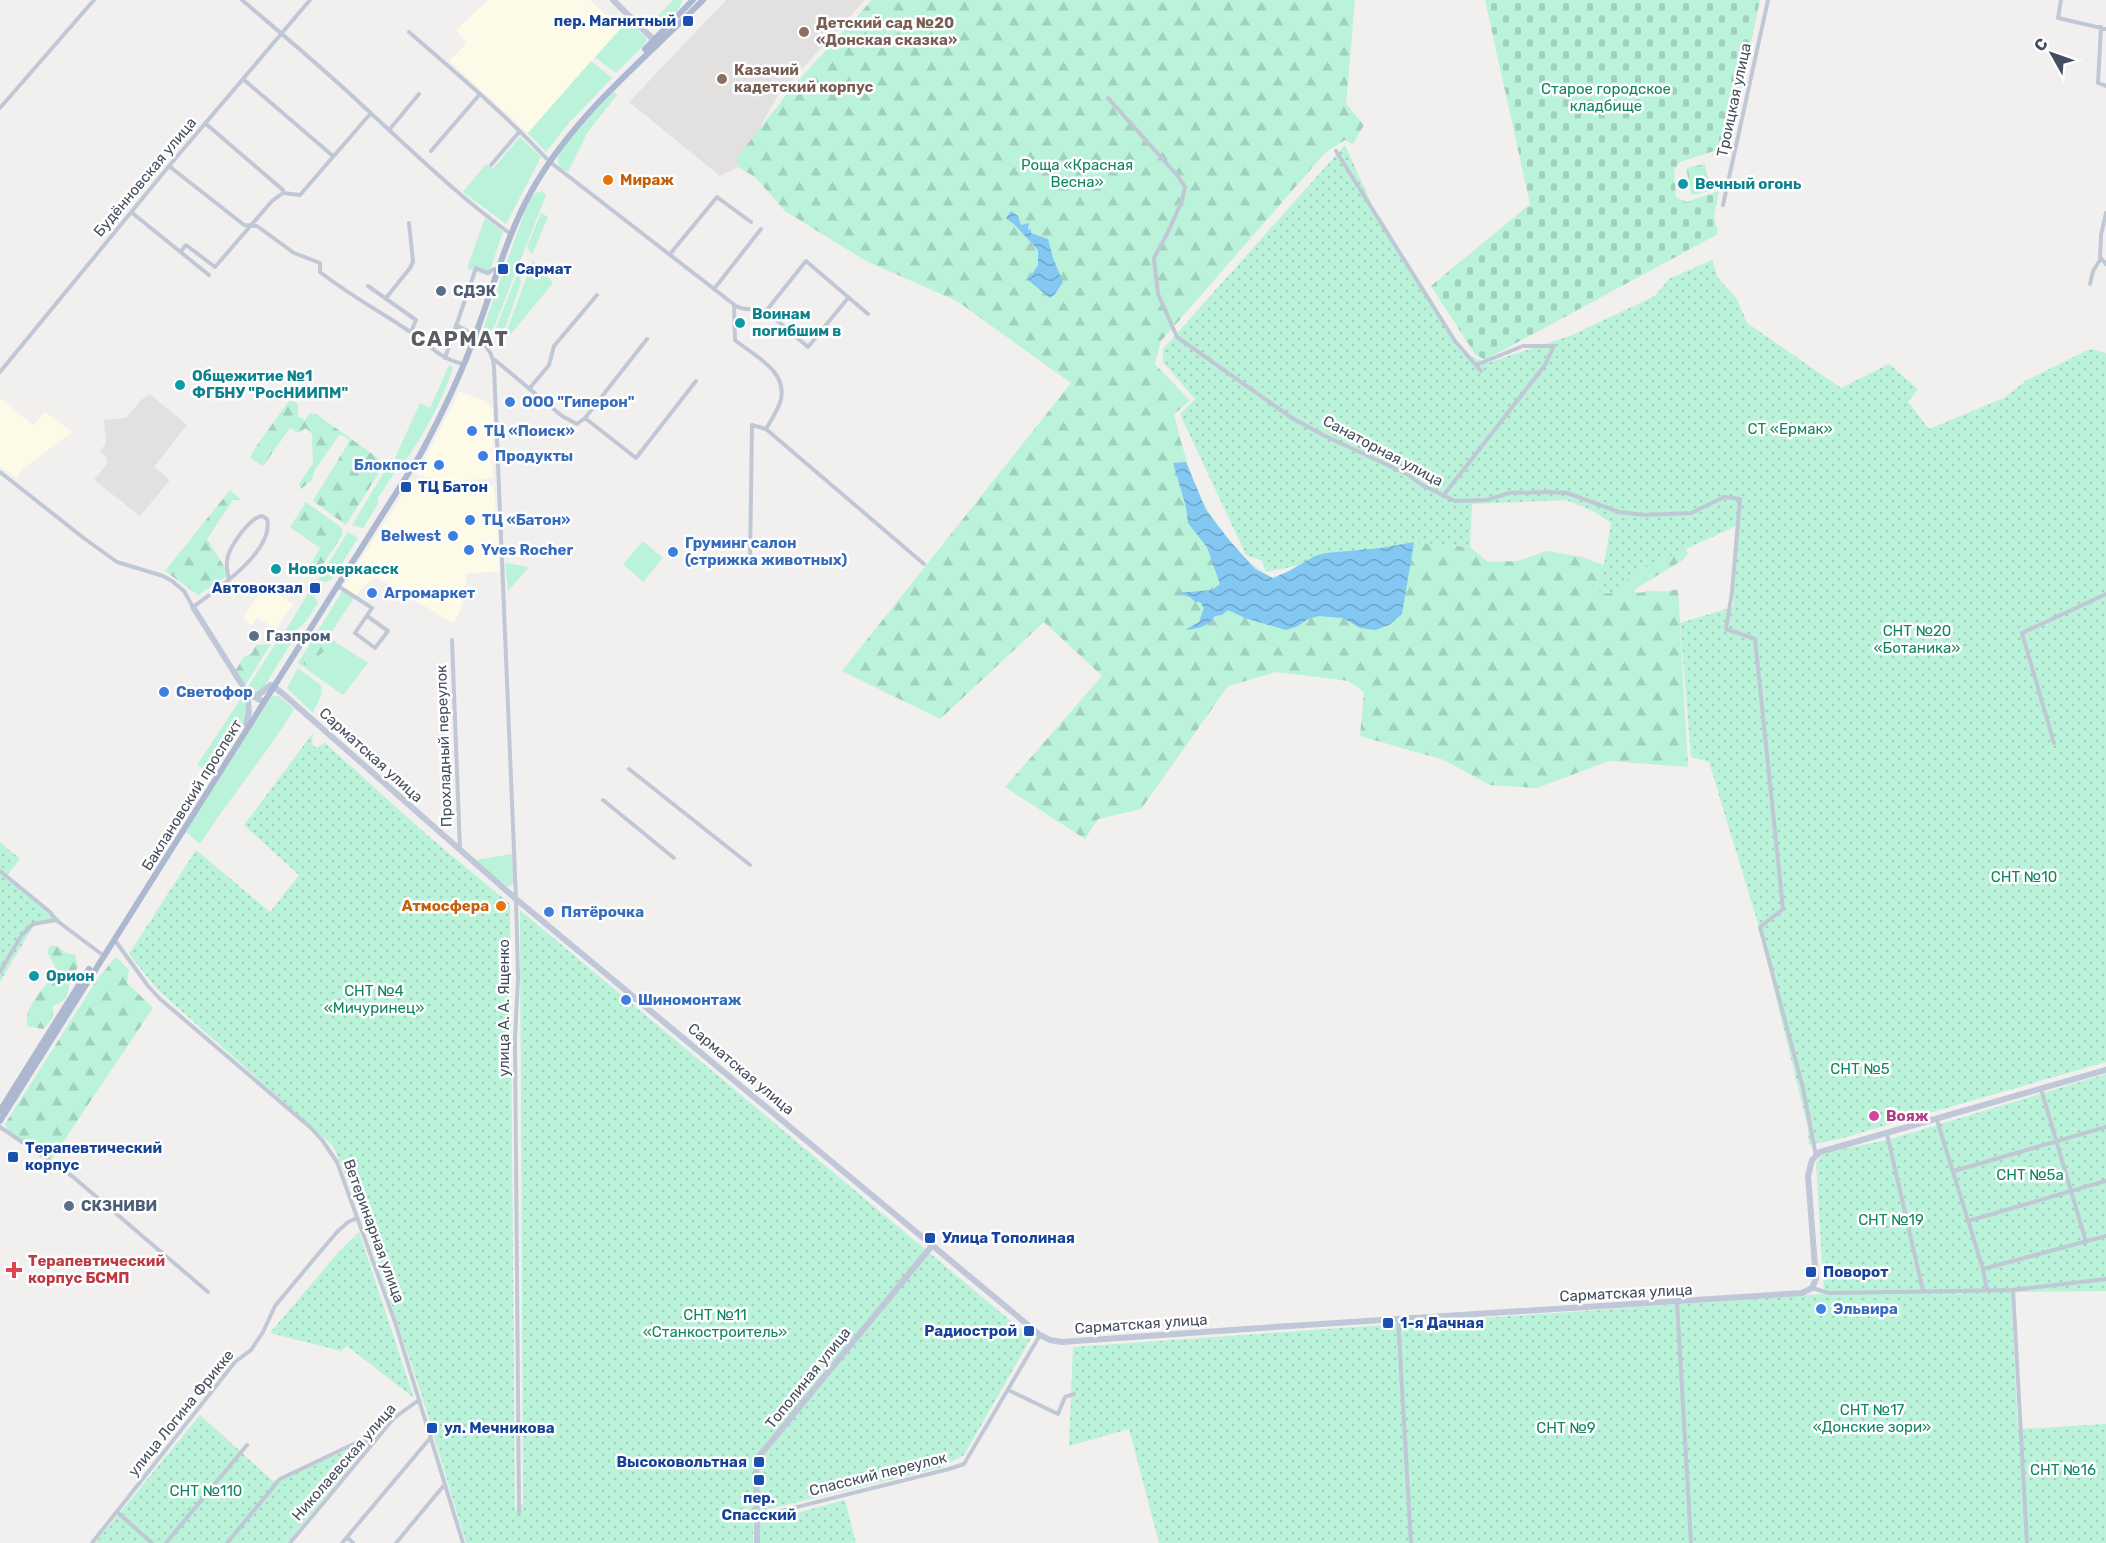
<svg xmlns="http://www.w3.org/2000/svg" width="2106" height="1543" viewBox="0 0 2106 1543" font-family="Rubik,sans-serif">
  <defs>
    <pattern id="forest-firs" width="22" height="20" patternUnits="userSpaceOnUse" patternTransform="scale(1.5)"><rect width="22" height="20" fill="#baf2da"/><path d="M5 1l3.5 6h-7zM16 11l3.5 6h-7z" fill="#a1d1be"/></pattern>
    <pattern id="cemetery-stones" width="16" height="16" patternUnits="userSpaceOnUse" patternTransform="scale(1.5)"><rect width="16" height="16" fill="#baf2da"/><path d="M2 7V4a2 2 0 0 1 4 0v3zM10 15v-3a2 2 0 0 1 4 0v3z" fill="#a1d1be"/></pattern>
    <pattern id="garden-dots" width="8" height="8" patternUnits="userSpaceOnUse" patternTransform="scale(1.5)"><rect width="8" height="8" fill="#baf2da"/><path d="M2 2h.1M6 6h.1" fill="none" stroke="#a1d1be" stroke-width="1.8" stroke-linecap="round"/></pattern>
    <pattern id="water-waves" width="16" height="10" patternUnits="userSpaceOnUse" patternTransform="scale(1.5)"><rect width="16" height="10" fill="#83c7f3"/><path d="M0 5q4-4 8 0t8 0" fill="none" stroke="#6da4c8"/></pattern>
  </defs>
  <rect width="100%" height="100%" fill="#f2efef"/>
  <path fill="#fdfbe7" d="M488 0H590L620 29 528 133 449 61 467 43 456 30Z
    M459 392 483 400 493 408V478L446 482 434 480 417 474Z
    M0 398 33 425 45 412 72 432 24 468 16 478 0 466Z
    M412 480 425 488 445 484 494 486 500 572 467 573 462 606 454 624 376 577 366 584 354 598 342 588Z
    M264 585 293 604 276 629 257 617 252 625 243 619Z"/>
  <path fill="#e3e0e0" d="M726 0H865L778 95 738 167 720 176 629 102Z
    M150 394 187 425 154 467 170 480 140 516 94 480 107 464 106 457 100 451 106 443 104 420 126 418 141 400Z"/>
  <path fill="#baf2da" d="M673 0H682C681 11 664 27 653 26L655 19Z
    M629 20 647 39 644 45 616 73 595 57Z
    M591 61 612 78 568 124 546 152 528 133Z
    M614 92 617 95 587 133 568 172C563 169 556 166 558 158 560 147 603 103 614 92Z
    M520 137 541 157 506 224 463 192 486 164 493 169Z
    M542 191 546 195 495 325 489 333 486 332 484 326 526 208 534 194Z
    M541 213 548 217 532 255 527 247Z
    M485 218 503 232 488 276 467 268Z
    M533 260 553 283 510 335 506 333Z
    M518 272 521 283 504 331 496 328Z
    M449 365 453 367C443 401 423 435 403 465H399L395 458 420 403 430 408Z
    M389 464 397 469 378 498V504L363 528 352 525Z
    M348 532 358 538 332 579 325 582 318 580Z
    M643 541 663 558 643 582 623 564Z
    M505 563 529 567 508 591Z
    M343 590 354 598 328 637 368 663 343 695 298 663Z
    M309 592 314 595 318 603C306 621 303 630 282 636Z
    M294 638 262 690 258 691 248 687 276 643Z
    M298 668 322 686 321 695 313 713 287 688Z
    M272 696H279L294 709C266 756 229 798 200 844L186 832Z
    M242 697 247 710 244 720 210 772 197 765Z
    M512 854 514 883 508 887 475 860Z"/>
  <path fill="url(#forest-firs)" d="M872 0H1355L1346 104 1364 125 1353 144 1345 140 1325 153 1161 341 1155 364 1190 401 1174 414C1187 466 1197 505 1234 546 1248 561 1254 568 1273 578L1289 571 1315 556 1410 542 1470 547 1488 562 1517 561 1547 551 1582 557 1609 567 1682 544 1688 554 1683 560 1635 589V592C1641 594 1644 591 1651 591 1662 592 1666 592 1678 589L1688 767 1609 761 1537 788 1490 785 1444 760 1360 736 1364 692 1349 681 1276 672 1228 686 1141 809 1098 819 1085 839 1005 787 1102 676 1044 622 940 719 842 671 1071 383 957 301 866 261 785 211 755 177 738 167V156L795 84Z
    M289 401H293L298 404V416L305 420 310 413 316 414 385 463 346 525 313 501 349 442 348 439 340 434 315 470 312 480 301 489 299 484 313 463 312 434 306 428 298 433 290 428 263 466 250 458 253 451Z
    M230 490 241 500H233L207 539 227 571 226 577 198 595 165 571Z
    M306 502 341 527 343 534 316 575 308 570 320 548 290 527Z
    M322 633 330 646 307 666 301 662 303 659Z
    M271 644 244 687 235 671 244 657 252 653 256 645Z
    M50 946H57L66 953 75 955 78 967C76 970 71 975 70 979 67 996 70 999 53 1006V1018L43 1029 27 1026C24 1004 46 987 57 970L47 952Z
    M116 957 129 970 127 983 153 1008 51 1160 9 1132 5 1124 98 978Z"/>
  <path fill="url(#cemetery-stones)" d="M1485 0H1760L1730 143 1723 148 1680 162 1674 170 1676 197 1686 202 1719 191 1714 216 1718 234 1485 360 1475 354 1431 286 1530 204Z
    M1705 164 1710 191 1692 195 1686 168Z"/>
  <path fill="url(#garden-dots)" d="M1345 145 1377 216 1462 353 1487 363 1570 336 1655 296 1669 279 1712 260 1718 278 1737 299 1747 323 1841 388 1889 364 1918 389 1908 402 1929 429 2004 398 2027 380 2090 349 2106 353V1062L1839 1139 1809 1145 1808 1128 1758 924 1709 762 1691 757 1680 623 1733 607 1738 525 1638 571 1613 593 1599 594 1611 523 1593 511 1566 500 1472 504 1470 547 1410 542 1266 572 1262 561 1246 555 1180 414 1195 399 1163 362V349Z
    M313 733 312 744 316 748 325 743 427 835 510 904 515 1511 523 1503 520 910 1031 1338 964 1455 939 1468 753 1513V1543H466L419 1387 380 1271 350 1185 333 1146 157 989 129 954 196 850 270 912 299 875 244 825Z
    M0 842 20 859 7 875 61 920 51 923 34 925 0 982Z
    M2106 1074V1291L2011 1292 2018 1429 2106 1424V1543H1159L1129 1429 1069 1446 1073 1347 1824 1294 1816 1163 1823 1153 1887 1140Z
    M359 1232 414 1398 347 1346 341 1351 270 1333 336 1255Z
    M200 1415 273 1481 362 1444 364 1449 287 1543H95Z
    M845 1500 856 1543H759V1523Z"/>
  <path fill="url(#water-waves)" d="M1011 211 1018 216 1021 225 1029 223 1028 230 1031 229V233L1048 239 1053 258 1063 282 1055 294 1050 298 1028 280 1038 265V250L1016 226 1006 218Z
    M1186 462 1206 510 1230 541 1255 569 1273 578 1289 571 1315 556 1326 553 1381 548 1414 542 1402 614 1389 625 1375 630 1360 628 1343 618 1319 616 1308 619 1298 626 1286 630 1245 618 1228 610 1222 615 1215 616C1207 627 1198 629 1185 630L1199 622 1204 608 1200 602H1195L1190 597 1176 593 1212 590 1220 584 1207 547 1188 523 1186 507 1173 463Z"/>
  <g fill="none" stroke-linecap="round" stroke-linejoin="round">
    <path stroke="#c1c8d5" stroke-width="4" d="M242 0C283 35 324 69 363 106 410 149 456 194 508 232
      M2061 0 2058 18 2106 29
      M2101 27 2098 83 2106 86
      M409 32C456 73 504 113 547 159
      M243 79 333 156
      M1108 98 1177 175 1185 187 1182 201 1167 234 1154 258 1158 294 1177 337 1292 418 1325 436 1407 474 1422 485 1455 501 1487 500 1509 493 1550 492 1567 493 1619 512 1644 515 1691 513 1724 497 1740 499 1732 592 1726 629 1755 639 1783 909 1760 927 1803 1088 1816 1156
      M0 108 94 0
      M205 123 283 190V193L300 195 371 113
      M389 130 419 94
      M431 151 480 94
      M1336 151 1455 341 1481 371
      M550 162 736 306C746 312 755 307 766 311L808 347 848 298
      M491 165 520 131
      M169 166 244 225 257 226 294 253 320 263V272C348 294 379 311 409 331 426 342 440 359 460 363
      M1723 205 1768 0
      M131 212 209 275
      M181 251 186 245 215 267 272 201 283 193
      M670 254 717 197 751 222
      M2100 257 2106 264
      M2090 284 2093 271 2100 260 2101 235 2106 213
      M368 286 416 320 411 332
      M714 289 761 229
      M386 298 410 268 413 262 409 223
      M734 305 735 340C754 356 787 370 781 399 779 409 771 420 766 429L924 564
      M766 311 806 261 868 314
      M456 325C474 334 493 346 494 367L516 899 518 978 515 1039 519 1512
      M445 358 476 268 488 273 494 269
      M495 360 562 416 577 424 585 418 647 339
      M0 372 169 166 310 0
      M529 389 549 365 554 346 597 295
      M585 418 636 458 696 381
      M0 472 85 539 117 562 163 576 172 581 184 591 193 607C215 591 275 551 267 519L262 516C249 518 228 548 227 561 226 567 228 574 229 580
      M1443 496 1545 365 1554 346H1523L1476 365
      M750 561 752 425 766 429
      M338 586 372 608 355 633 375 648 388 631 367 616
      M452 640 460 850
      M2054 743 2022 633 2106 594
      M629 769 750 865
      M603 800 674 858
      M0 871 50 912 56 920 100 953
      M114 939 148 986 159 998 311 1128 322 1140 337 1162 395 1322 463 1543
      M0 972 21 936 33 924 56 920
      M2041 1089 2086 1242
      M1937 1120 1983 1269 1987 1290
      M0 1127 72 1176 208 1292
      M1887 1134 1923 1291
      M1954 1171 2106 1127
      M1968 1221 2106 1181
      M1983 1269 2106 1236
      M1812 1288 1829 1293 2013 1290 2106 1279
      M2013 1290 2027 1543
      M1677 1302 1691 1543
      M1398 1319 1411 1543
      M1008 1390 1058 1414 1065 1397 1074 1394
      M117 1512 152 1543
      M757 1517 949 1469 964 1464 1040 1335
      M347 1537 353 1543
      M92 1543 235 1362 251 1350 263 1332 275 1306 314 1259 337 1232 348 1222 357 1218
      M166 1543 247 1445
      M227 1543 280 1479 362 1440 371 1445
      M290 1543 394 1418 419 1400
      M342 1543 431 1437
      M396 1543 445 1484"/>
    <path stroke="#c0c7d9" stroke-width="6" d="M613 0 657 43
      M193 607 247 693 264 702
      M247 693 258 695 271 685 282 693 516 899 1040 1335 1050 1340 1062 1342 1274 1327 1802 1293 1812 1288 1816 1279 1808 1176 1812 1160 1820 1152 2106 1070
      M246 724 249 712 247 693
      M757 1543 756 1460 931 1247"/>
    <path stroke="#acb8d0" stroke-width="6" d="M645 49 693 0
      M0 1111 89 969
      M0 1121 420 455C441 416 460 377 475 336 493 288 506 237 531 192 573 116 643 61 703 0"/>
  </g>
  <g fill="#1a4fb4" stroke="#fff" stroke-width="2">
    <rect x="682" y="15" width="12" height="12" rx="3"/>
    <rect x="497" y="263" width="12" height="12" rx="3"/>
    <rect x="400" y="481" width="12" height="12" rx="3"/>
    <rect x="309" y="582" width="12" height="12" rx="3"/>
    <rect x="7" y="1151" width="12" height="12" rx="3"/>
    <rect x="924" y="1232" width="12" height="12" rx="3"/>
    <rect x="1805" y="1266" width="12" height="12" rx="3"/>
    <rect x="1382" y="1317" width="12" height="12" rx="3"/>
    <rect x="1023" y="1325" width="12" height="12" rx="3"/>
    <rect x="426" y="1422" width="12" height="12" rx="3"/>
    <rect x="753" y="1456" width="12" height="12" rx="3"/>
    <rect x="753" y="1474" width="12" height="12" rx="3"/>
  </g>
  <g fill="#8d6e63" stroke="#fff" stroke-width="2">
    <circle cx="804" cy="32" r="6"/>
    <circle cx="722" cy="79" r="6"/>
  </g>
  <g fill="#e8710a" stroke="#fff" stroke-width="2">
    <circle cx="608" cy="180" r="6"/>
    <circle cx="501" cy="906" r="6"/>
  </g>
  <g fill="#0f9aa8" stroke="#fff" stroke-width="2">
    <circle cx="1683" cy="184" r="6"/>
    <circle cx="740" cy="323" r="6"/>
    <circle cx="180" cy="385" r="6"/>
    <circle cx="276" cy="569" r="6"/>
    <circle cx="34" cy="976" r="6"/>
  </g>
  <g fill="#5c6f8a" stroke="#fff" stroke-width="2">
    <circle cx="441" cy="291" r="6"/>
    <circle cx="254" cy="636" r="6"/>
    <circle cx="69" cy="1206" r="6"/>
  </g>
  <g fill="#3f7fe0" stroke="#fff" stroke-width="2">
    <circle cx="510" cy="402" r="6"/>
    <circle cx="472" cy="431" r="6"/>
    <circle cx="483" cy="456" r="6"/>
    <circle cx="439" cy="465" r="6"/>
    <circle cx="470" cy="520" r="6"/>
    <circle cx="453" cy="536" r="6"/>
    <circle cx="469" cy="550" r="6"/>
    <circle cx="673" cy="552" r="6"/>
    <circle cx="372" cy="593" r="6"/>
    <circle cx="164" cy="692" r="6"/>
    <circle cx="549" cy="912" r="6"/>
    <circle cx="626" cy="1000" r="6"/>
    <circle cx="1821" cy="1309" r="6"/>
  </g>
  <circle fill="#d1479c" stroke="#fff" stroke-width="2" cx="1874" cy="1116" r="6"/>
  <path fill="#e0444e" stroke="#fff" stroke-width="2" d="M11 1261h6v6h6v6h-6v6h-6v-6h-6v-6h6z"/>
  <g text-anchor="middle" stroke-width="5" stroke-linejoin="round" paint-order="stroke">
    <g font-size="15" font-weight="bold" fill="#164399" stroke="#fff" text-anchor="start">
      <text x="676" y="26" text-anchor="end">пер. Магнитный</text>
      <text x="515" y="274">Сармат</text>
      <text x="418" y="492">ТЦ Батон</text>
      <text x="303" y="593" text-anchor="end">Автовокзал</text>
      <text x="25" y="1153">Терапевтический<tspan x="25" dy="17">корпус</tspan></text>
      <text x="942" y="1243">Улица Тополиная</text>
      <text x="1823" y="1277">Поворот</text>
      <text x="1400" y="1328">1-я Дачная</text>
      <text x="1017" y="1336" text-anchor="end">Радиострой</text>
      <text x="444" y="1433">ул. Мечникова</text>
      <text x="747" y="1467" text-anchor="end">Высоковольтная</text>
      <text x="759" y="1503" text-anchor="middle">пер.<tspan x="759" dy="17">Спасский</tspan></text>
    </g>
    <g font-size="15" font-weight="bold" fill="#785e54" stroke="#fff" text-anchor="start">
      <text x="816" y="28">Детский сад №20<tspan x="816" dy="17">«Донская сказка»</tspan></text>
      <text x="734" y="75">Казачий<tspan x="734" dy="17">кадетский корпус</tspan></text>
    </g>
    <g font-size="15" fill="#108560" stroke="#fff">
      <text x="1606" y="94">Старое городское<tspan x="1606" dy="17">кладбище</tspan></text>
      <text x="1077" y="170">Роща «Красная<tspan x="1077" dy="17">Весна»</tspan></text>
      <text x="1790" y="434">СТ «Ермак»</text>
      <text x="1917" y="636">СНТ №20<tspan x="1917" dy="17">«Ботаника»</tspan></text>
      <text x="2024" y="882">СНТ №10</text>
      <text x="374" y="996">СНТ №4<tspan x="374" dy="17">«Мичуринец»</tspan></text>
      <text x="1860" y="1074">СНТ №5</text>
      <text x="2030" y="1180">СНТ №5а</text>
      <text x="1891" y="1225">СНТ №19</text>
      <text x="715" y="1320">СНТ №11<tspan x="715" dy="17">«Станкостроитель»</tspan></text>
      <text x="1872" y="1415">СНТ №17<tspan x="1872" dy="17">«Донские зори»</tspan></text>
      <text x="1566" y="1433">СНТ №9</text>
      <text x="2063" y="1475">СНТ №16</text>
      <text x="206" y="1496">СНТ №110</text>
    </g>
    <g font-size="15" fill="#454e5e" stroke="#fff">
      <text transform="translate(1734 100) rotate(-78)" y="5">Троицкая улица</text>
      <text transform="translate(145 177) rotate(-50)" y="5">Будённовская улица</text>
      <text transform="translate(1383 451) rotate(28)" y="5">Санаторная улица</text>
      <text transform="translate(444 746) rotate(-92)" y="5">Прохладный переулок</text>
      <text transform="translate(371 755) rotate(42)" y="5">Сарматская улица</text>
      <text transform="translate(192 795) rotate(-58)" y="5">Баклановский проспект</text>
      <text transform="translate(504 1008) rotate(-90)" y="5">улица А. А. Ященко</text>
      <text transform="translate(741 1069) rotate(40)" y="5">Сарматская улица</text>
      <text transform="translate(374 1231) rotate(70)" y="5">Ветеринарная улица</text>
      <text transform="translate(1626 1293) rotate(-3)" y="5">Сарматская улица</text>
      <text transform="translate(1141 1324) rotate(-4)" y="5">Сарматская улица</text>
      <text transform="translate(808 1378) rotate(-51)" y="5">Тополиная улица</text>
      <text transform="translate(181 1413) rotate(-51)" y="5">улица Логина Фрикке</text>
      <text transform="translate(344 1462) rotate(-49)" y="5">Николаевская улица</text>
      <text transform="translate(878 1474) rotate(-14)" y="5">Спасский переулок</text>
    </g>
    <g font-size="15" font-weight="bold" fill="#c56008" stroke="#fff" text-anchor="start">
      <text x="620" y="185">Мираж</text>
      <text x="489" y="911" text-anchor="end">Атмосфера</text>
    </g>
    <g font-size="15" font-weight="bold" fill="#0d838f" stroke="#fff" text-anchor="start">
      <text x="1695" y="189">Вечный огонь</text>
      <text x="752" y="319">Воинам<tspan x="752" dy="17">погибшим в</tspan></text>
      <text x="192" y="381">Общежитие №1<tspan x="192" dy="17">ФГБНУ "РосНИИПМ"</tspan></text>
      <text x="288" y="574">Новочеркасск</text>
      <text x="46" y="981">Орион</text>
    </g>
    <g font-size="15" font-weight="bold" fill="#4e5e75" stroke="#fff" text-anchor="start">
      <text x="453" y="296">СДЭК</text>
      <text x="266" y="641">Газпром</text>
      <text x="81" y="1211">СКЗНИВИ</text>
    </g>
    <g font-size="15" font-weight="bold" fill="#366cbe" stroke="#fff" text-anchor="start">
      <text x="522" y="407">ООО "Гиперон"</text>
      <text x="484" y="436">ТЦ «Поиск»</text>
      <text x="495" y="461">Продукты</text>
      <text x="427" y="470" text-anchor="end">Блокпост</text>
      <text x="482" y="525">ТЦ «Батон»</text>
      <text x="441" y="541" text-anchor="end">Belwest</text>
      <text x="685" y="548">Груминг салон<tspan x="685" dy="17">(стрижка животных)</tspan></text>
      <text x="481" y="555">Yves Rocher</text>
      <text x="384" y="598">Агромаркет</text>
      <text x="176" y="697">Светофор</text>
      <text x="561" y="917">Пятёрочка</text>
      <text x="638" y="1005">Шиномонтаж</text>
      <text x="1833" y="1314">Эльвира</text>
    </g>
    <g font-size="15" font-weight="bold" fill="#b23c85" stroke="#fff" text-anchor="start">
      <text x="1886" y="1121">Вояж</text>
    </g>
    <g font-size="15" font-weight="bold" fill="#be3a42" stroke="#fff" text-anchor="start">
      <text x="28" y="1266">Терапевтический<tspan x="28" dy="17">корпус БСМП</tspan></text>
    </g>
    <g font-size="21" font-weight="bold" letter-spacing="1.5" fill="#5b5d64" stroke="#fff">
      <text x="460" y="346">САРМАТ</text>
    </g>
  </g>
  <g transform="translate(2052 54) rotate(310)" stroke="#ffffff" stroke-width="4.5" paint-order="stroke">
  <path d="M0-4.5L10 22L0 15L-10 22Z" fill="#454e5e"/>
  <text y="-9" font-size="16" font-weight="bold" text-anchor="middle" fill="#454e5e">С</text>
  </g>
</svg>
